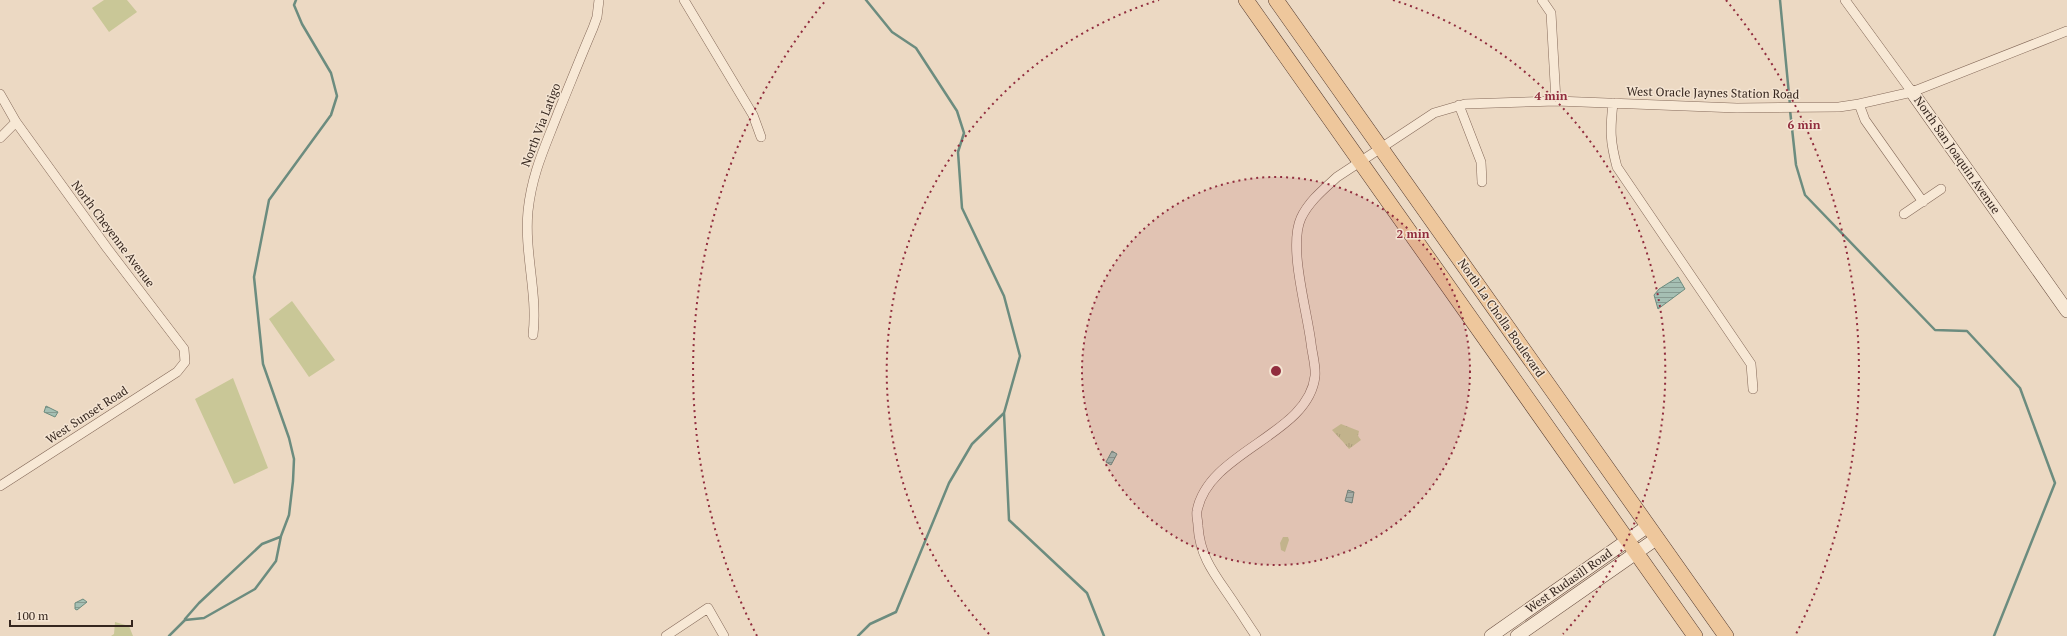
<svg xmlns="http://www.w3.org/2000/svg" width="2067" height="636" viewBox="0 0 2067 636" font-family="'PT Serif',serif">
  <defs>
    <pattern id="grass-tufts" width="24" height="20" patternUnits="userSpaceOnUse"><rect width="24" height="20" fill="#c9c797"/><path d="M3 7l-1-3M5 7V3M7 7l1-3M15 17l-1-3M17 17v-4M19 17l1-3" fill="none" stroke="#adab82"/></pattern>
    <pattern id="water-rules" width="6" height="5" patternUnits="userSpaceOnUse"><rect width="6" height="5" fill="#a5bfb3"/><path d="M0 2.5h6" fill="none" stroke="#879b91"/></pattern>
  </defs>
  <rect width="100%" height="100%" fill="#ecd9c3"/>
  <path fill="url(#grass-tufts)" d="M1341 424 1359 431 1358 436 1361 440 1349 449C1343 441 1338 437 1332 430Z"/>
  <path fill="#c9c797" d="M104 0H127L137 12 109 32 92 8Z
    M292 301 335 360 309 377 269 319Z
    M233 378 268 468 234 484 195 399Z
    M1283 537H1288L1289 540 1285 552 1281 550 1280 543Z
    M115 622 129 626 133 636H111L114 634Z"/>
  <path fill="url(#water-rules)" stroke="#6c8c7f" d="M1678 277 1685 289 1658 309 1654 295 1659 289Z
    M46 406 58 412 55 417 44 412Z
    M1112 451 1117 454 1111 465 1106 462Z
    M1348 490 1354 492 1352 503 1345 501Z
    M83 599 87 602 77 610 75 609V603Z"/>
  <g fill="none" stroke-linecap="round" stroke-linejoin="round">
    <path stroke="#6c8c7f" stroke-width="2.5" d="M1780 0 1790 105
      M1790 110 1796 165 1805 195 1935 330 1967 331 2020 388 2055 483 1994 636
      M1004 413 1009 520 1087 593 1104 636
      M185 619 199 603 262 544 280 537
      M169 636 185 620 204 618 255 589 276 561 281 536 289 515 293 481 294 459 289 438 263 364 254 277 269 200 331 115 337 96 331 73 302 24 294 5 296 0
      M858 636 870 624 896 612 949 483 972 444 1004 413 1020 356 1004 296 962 208 958 152 964 133 957 111 916 48 892 32 866 0"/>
    <g stroke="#856a5a" stroke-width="10">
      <path id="street" d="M684 0 753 115 761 137
        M1542 0 1551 13 1556 101
        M1845 0 1912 92
        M0 94 16 122 107 248 184 349 185 362 177 372 0 486
        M1613 103C1610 130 1610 141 1617 167L1751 364 1753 389
        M1859 104 1865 120 1923 202
        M1459 105 1481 162 1482 182
        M0 138 16 122
        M1904 214 1941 189
        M533 335C538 293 524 253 528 211 532 173 545 147 558 113 570 84 581 56 593 28L597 17 599 0
        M666 636 708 608 724 636
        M1256 636C1249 626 1243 616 1236 606 1218 578 1200 560 1198 526 1198 521 1196 515 1197 511 1208 451 1309 435 1315 376 1316 366 1312 353 1311 343 1307 310 1288 247 1301 218 1309 201 1324 189 1337 177L1434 113 1465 104 1556 101 1737 108 1839 107 1859 104 1912 92 2067 31"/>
    </g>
    <g stroke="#674c3e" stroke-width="14">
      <path id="secondary" d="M1912 92 2067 311
        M1491 636 1648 526
        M1517 636 1656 539"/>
    </g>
    <g stroke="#533a2f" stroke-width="16">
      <path id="primary" d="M1246 0 1695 636
        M1276 0 1726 636"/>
    </g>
    <use href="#street" stroke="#f7e8d5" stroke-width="9"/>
    <use href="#secondary" stroke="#f7e8d5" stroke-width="13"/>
    <use href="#primary" stroke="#eec79c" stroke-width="15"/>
  </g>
  <circle cx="1276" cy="371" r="194" fill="#912d3e" fill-opacity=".12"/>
  <g fill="none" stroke="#912d3e" stroke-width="2" stroke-dasharray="2 4">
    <circle cx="1276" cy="371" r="194"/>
    <path d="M989 634A389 389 0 0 1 1159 0M1393 0A389 389 0 0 1 1563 634"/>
    <path d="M757 636A583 583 0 0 1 826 0M1726 0A583 583 0 0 1 1795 636"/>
  </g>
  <g text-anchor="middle" stroke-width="3" stroke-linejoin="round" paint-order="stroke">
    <g font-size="12" fill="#35261e" stroke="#f4e4d2">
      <text transform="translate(1713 93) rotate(1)" y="4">West Oracle Jaynes Station Road</text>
      <text transform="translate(541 125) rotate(-69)" y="4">North Via Latigo</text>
      <text transform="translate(1957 155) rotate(55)" y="4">North San Joaquin Avenue</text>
      <text transform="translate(113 234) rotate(53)" y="4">North Cheyenne Avenue</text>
      <text transform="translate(1501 318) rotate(55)" y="4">North La Cholla Boulevard</text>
      <text transform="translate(87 415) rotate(-33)" y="4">West Sunset Road</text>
      <text transform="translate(1569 581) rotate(-35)" y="4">West Rudasill Road</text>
    </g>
  </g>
  <circle cx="1276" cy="371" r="6" fill="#912d3e" stroke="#f4e4d2" stroke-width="2"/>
  <g font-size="12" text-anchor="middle" font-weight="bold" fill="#912d3e" stroke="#f4e4d2" stroke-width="3" stroke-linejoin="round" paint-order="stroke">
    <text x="1551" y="100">4 min</text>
    <text x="1804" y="129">6 min</text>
    <text x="1413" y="238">2 min</text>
  </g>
  <path d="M10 620v6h122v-6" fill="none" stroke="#35261e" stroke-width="2"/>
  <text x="16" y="620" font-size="12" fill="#35261e" stroke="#f4e4d2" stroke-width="3" paint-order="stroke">100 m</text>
</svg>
